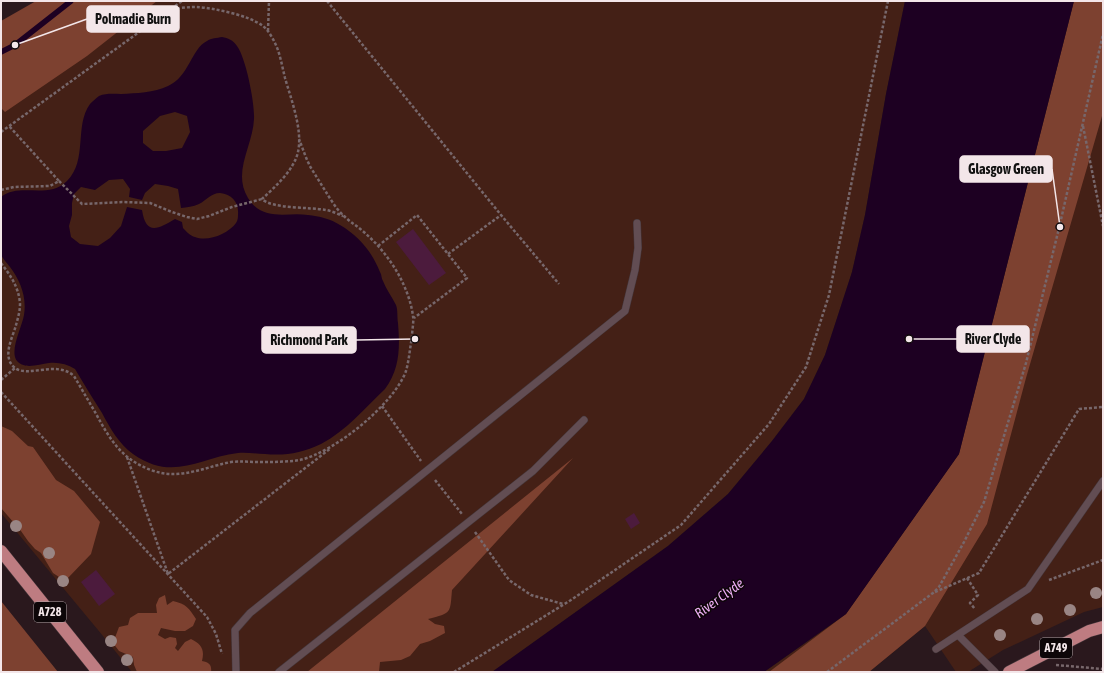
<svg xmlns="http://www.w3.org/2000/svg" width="1104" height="673" viewBox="0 0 1104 673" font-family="'Asap Condensed',sans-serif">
  <rect width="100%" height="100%" fill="#2a181d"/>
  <path fill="#442016" d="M78 1H905L886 94 865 215 852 272 825 355 804 399 772 441 728 494 668 546 492 672H132L103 636 1 513V69Z
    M1074 1H1103V607L1084 612 1003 650 968 672H956L925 626 869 672H764L846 614 959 454Z"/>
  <path fill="#7d4130" d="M36 1H157L87 56 5 112 1 108V21Z
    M1074 1H1103V116H1102L1026 378 987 524 925 626 869 672H769L846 614 959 454Z
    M1 426 12 431 28 446 33 447 56 480 74 491 100 522 91 554 67 579H62L53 573 41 553 35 549 28 541 21 531 1 508Z
    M573 458 452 590C450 613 452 613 428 619L435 624 444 626 445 633 430 641 420 644 410 656 401 660 380 662 379 672H307Z
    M165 595 167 605 173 601C186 604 189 608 196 619L193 626 185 631H175L161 628 158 635 165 639 170 637 176 638 177 644 175 648 178 651 185 642 191 639C201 644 205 649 202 661 209 662 212 665 211 672H137L134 665 133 657 119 651 113 643 119 627 128 625 130 618 138 613H157L156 605 159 598Z
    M1 601 58 672H1Z"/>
  <path fill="#1d0022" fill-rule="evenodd" d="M905 1H1074L959 454 846 614 764 672H492L668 546 728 494 772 441 804 399 825 355 852 272 865 215 886 94Z
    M222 37C228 38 233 40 237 46 246 58 255 104 254 119 253 146 232 172 248 198 263 222 286 212 308 215 319 216 331 219 340 225 359 236 372 252 380 272 382 275 381 278 383 281 386 289 392 297 396 305 398 310 397 317 398 323 400 347 400 369 385 389 365 408 346 431 321 444 302 453 285 456 265 454 256 454 246 452 238 453 198 458 173 482 133 454 119 444 110 428 102 413 93 399 84 384 75 369 67 364 58 362 49 363 39 364 25 370 17 361 9 351 22 327 24 315 27 297 20 280 10 267 7 263 2 258 1 254 0 250 1 244 1 239 1 225 1 211 1 197 20 182 48 200 67 181 88 160 74 126 90 104 93 101 96 98 99 96 106 93 114 94 121 94 136 93 154 93 168 86 189 77 191 49 207 41 211 38 217 38 222 37ZM175 112 187 116 190 132 182 148 166 151H153L143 143V131L160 116ZM123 179 130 189 129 197 142 200 145 193 155 184 168 186 178 189 181 208C187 207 193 207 199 204 207 200 211 193 220 193 232 194 239 203 238 214 238 217 238 220 236 223 228 234 208 242 195 237 190 236 186 231 183 228L182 222 175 219C158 229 146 236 142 210L127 207 121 226 110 238 98 246 80 244 71 237 69 226 72 215V203L74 194 81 187 95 190 109 180Z"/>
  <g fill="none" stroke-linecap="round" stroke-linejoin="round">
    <path stroke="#1d0022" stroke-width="5.5" d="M1 52 15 45 71 1"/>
  </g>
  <path fill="#4c1b3d" d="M413 229 446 273 429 285 396 242Z
    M634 513 640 523 631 529 625 519Z
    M96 570 115 594 99 606 81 582Z"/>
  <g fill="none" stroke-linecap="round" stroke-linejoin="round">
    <g stroke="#44363a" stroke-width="8">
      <path id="lane" d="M958 635 995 672
        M936 649 1028 589 1103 481
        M236 672 235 630 250 613 625 311 635 270 638 248 637 223
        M279 672 533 471 584 420"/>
    </g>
    <g stroke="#44363a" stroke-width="13">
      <path id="primary" d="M1 551 98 672
        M1009 672 1089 631 1103 627"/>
    </g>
    <path stroke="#77676b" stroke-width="2.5" stroke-dasharray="3 2" stroke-linecap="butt" d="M327 1 501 215 559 284
      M172 9C180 8 188 7 196 7 214 8 248 15 263 26 268 30 272 37 275 43 280 53 282 66 285 78 291 99 303 130 298 152 294 170 275 187 262 199 272 209 310 207 326 210 332 211 338 214 343 216
      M268 31 269 1
      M1083 126 1103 226
      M1 132 182 1
      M59 181 82 204 122 202 150 203 172 212 187 217 197 219 209 216 232 207 262 199
      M1 190 14 187 50 186 59 181 9 126
      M378 246 417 215 467 278 414 318
      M448 254 501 215
      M1 263C10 275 19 287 20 304 20 311 18 318 16 325 13 337 1 357 15 368 29 378 56 360 74 376 81 388 88 400 95 412 106 432 117 453 138 464 173 484 197 469 231 462 241 461 250 462 259 462 273 462 287 462 300 460 335 452 394 404 406 371 409 361 410 347 412 337 412 330 414 322 413 316 409 286 389 254 366 234 359 227 351 223 344 216 337 210 331 200 326 192 321 184 316 176 311 168 306 159 303 149 299 139
      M1 380 15 368
      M1 392 207 617 216 634 222 654
      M382 406 421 461
      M127 457 168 574 331 448
      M435 480 462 514
      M475 532 509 580 531 595 563 604
      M967 578 978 595 970 603 975 609
      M1049 580 1103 560
      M935 592 979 573 1079 409 1103 407
      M1056 665 1103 669
      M454 672 571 600 681 525 769 424 806 367 829 295 888 1
      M827 672 933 593 939 587 964 542 984 502 1026 363 1060 224 1103 34"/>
    <use href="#lane" stroke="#624d53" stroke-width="7"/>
    <use href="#primary" stroke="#be7c81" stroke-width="12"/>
  </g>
  <g fill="#998584">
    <circle cx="16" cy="526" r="6"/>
    <circle cx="49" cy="553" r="6"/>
    <circle cx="63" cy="581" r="6"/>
    <circle cx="1096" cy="593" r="6"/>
    <circle cx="1070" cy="610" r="6"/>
    <circle cx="1037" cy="619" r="6"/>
    <circle cx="1000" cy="635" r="6"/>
    <circle cx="111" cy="641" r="6"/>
    <circle cx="127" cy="660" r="6"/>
  </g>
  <g text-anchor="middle" stroke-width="3" stroke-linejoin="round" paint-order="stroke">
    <g fill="#0d0608" stroke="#aea3a6" stroke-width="1">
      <rect x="34" y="602" width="32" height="20" rx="3"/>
      <rect x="1040" y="638" width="32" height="20" rx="3"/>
    </g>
    <g font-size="12" font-weight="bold" fill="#f3e6e9">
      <text x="50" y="616">A728</text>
      <text x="1056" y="652">A749</text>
    </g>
    <g font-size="14" font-style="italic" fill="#edaef5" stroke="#0d0608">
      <text transform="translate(719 598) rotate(-36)" y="5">River Clyde</text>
    </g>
  </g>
  <path fill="none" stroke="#f3e6e9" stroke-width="1.5" d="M15 45L87 19M1060 227L1052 169M909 339L957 339M415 339L356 340"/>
  <g fill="#f3e6e9" stroke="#0d0608" stroke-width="1.5">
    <circle cx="15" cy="45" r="4"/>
    <circle cx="1060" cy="227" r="4"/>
    <circle cx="909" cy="339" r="4"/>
    <circle cx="415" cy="339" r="4"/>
  </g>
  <g fill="#f3e6e9" stroke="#f3e6e9" stroke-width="1.5">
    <rect x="87" y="6" width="92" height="26" rx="4"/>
    <rect x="960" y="156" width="92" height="26" rx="4"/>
    <rect x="957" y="326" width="72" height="26" rx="4"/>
    <rect x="262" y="327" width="94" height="26" rx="4"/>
  </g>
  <g font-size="14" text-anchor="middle" font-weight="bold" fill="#111">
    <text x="133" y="24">Polmadie Burn</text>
    <text x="1006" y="174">Glasgow Green</text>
    <text x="993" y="344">River Clyde</text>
    <text x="309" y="345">Richmond Park</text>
  </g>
  <rect width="1104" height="673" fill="none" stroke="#f3e6e9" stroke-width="4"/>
</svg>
